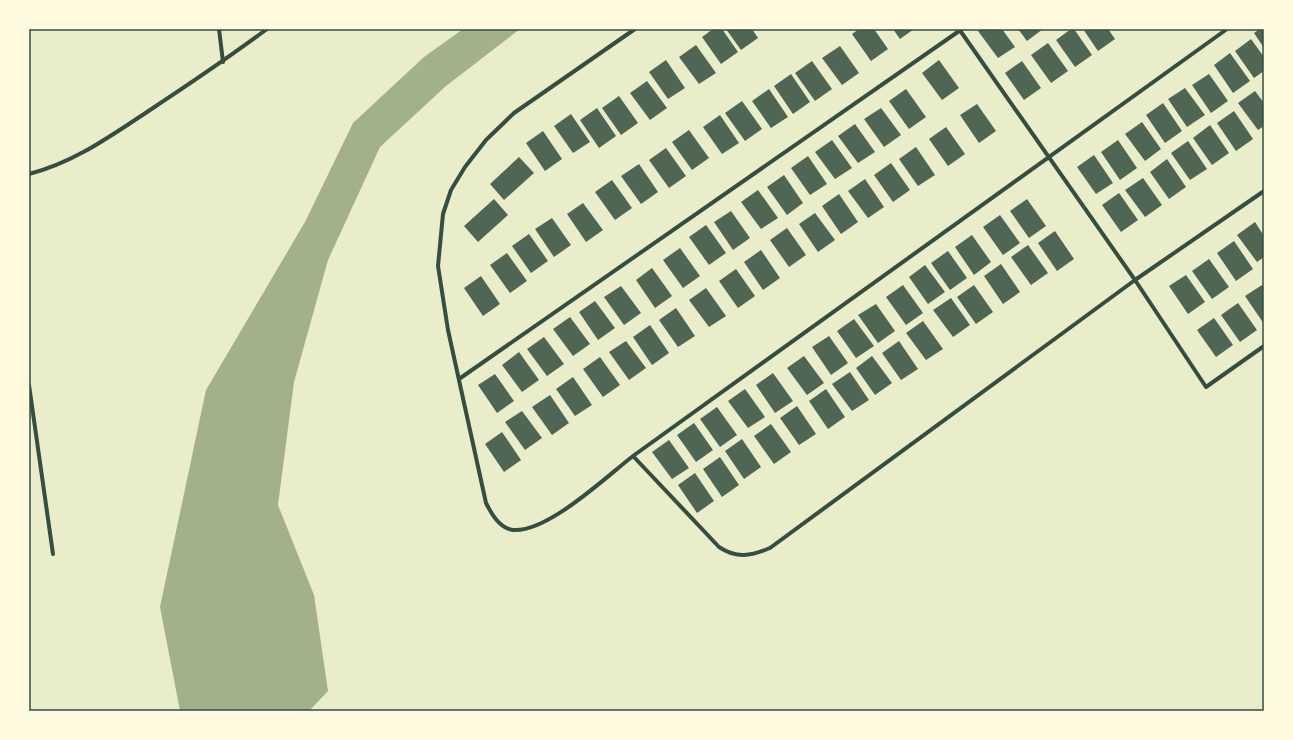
<svg xmlns="http://www.w3.org/2000/svg" width="1293" height="740" viewBox="0 0 1293 740" font-family="'Open Sans',sans-serif">
  <rect width="100%" height="100%" fill="#e9edc9"/>
  <path fill="#a3b18a" d="M463 29H520L446 86 380 147 328 260 294 382 278 505 314 595 328 691 309 711H180L160 607 206 390 305 222 353 123 424 57Z"/>
  <path fill="#4f6655" d="M713 29H722L738 52 721 64 702 37Z
    M726 29H752L758 38 741 50Z
    M859 29H874L888 49 871 61 852 34Z
    M893 29H914L900 39Z
    M981 29H1002L1015 47 998 58 978 31Z
    M1018 29H1043L1027 41Z
    M1071 29H1074L1092 55 1075 67 1056 40Z
    M1083 29H1108L1115 39 1098 51Z
    M1260 29H1264V48L1254 33Z
    M1251 39 1264 57V71L1254 78 1235 51Z
    M1048 43 1068 71 1051 83 1031 55Z
    M696 45 716 73 699 84 679 57Z
    M840 46 859 73 842 85 822 58Z
    M1230 53 1250 81 1233 93 1214 65Z
    M666 60 685 88 668 99 649 72Z
    M939 60 959 88 942 100 922 73Z
    M812 61 832 89 815 101 795 73Z
    M1022 61 1041 88 1024 100 1005 73Z
    M791 74 810 102 793 114 774 86Z
    M1209 74 1228 101 1211 113 1192 85Z
    M647 81 667 108 650 120 630 93Z
    M1185 88 1205 115 1187 127 1168 99Z
    M769 89 788 117 771 128 752 101Z
    M906 89 926 117 909 129 889 101Z
    M1255 91 1264 103V126L1258 130 1238 103Z
    M619 96 638 123 621 135 602 108Z
    M742 101 762 129 745 141 725 113Z
    M1163 103 1182 131 1165 143 1146 115Z
    M977 104 996 131 979 143 960 115Z
    M597 108 616 136 599 148 580 120Z
    M881 108 901 135 884 147 864 119Z
    M1234 111 1253 139 1236 151 1217 123Z
    M571 114 590 142 573 153 554 126Z
    M720 115 739 143 722 154 703 127Z
    M1142 122 1161 149 1145 161 1125 134Z
    M855 124 875 152 858 163 838 136Z
    M1210 125 1229 153 1212 165 1193 138Z
    M946 127 965 154 948 166 929 139Z
    M689 130 709 158 692 170 672 142Z
    M543 131 562 159 545 171 526 143Z
    M832 140 852 168 835 179 815 152Z
    M1118 140 1137 168 1120 180 1101 152Z
    M1188 141 1207 169 1190 180 1171 153Z
    M916 147 935 175 918 186 899 159Z
    M666 148 686 176 669 188 649 160Z
    M1094 155 1113 183 1096 194 1077 167Z
    M808 156 827 184 810 195 791 168Z
    M519 157 534 173 504 200 490 184Z
    M1167 159 1186 187 1169 199 1150 172Z
    M891 163 910 190 893 202 874 175Z
    M639 164 658 192 641 204 621 176Z
    M784 175 803 203 787 215 767 187Z
    M1143 178 1162 205 1145 217 1125 190Z
    M865 179 884 207 868 218 848 191Z
    M612 180 632 208 615 220 595 192Z
    M758 190 778 218 761 229 741 202Z
    M1119 193 1138 220 1121 232 1102 205Z
    M839 194 858 222 841 234 822 206Z
    M494 199 508 215 478 242 464 226Z
    M1027 199 1046 226 1029 238 1010 211Z
    M583 203 603 230 586 242 567 214Z
    M731 211 750 238 733 250 714 222Z
    M815 213 835 240 818 252 799 224Z
    M1000 215 1020 243 1003 255 983 227Z
    M552 218 571 245 554 257 535 229Z
    M1255 222 1264 236V257L1257 262 1237 235Z
    M706 225 726 253 709 265 689 237Z
    M787 228 806 255 789 267 770 240Z
    M1055 231 1074 259 1057 271 1038 243Z
    M529 234 548 261 531 273 512 246Z
    M972 235 991 262 974 275 955 247Z
    M1234 241 1253 269 1236 281 1217 253Z
    M1028 245 1048 273 1031 285 1011 257Z
    M680 248 700 276 683 288 663 260Z
    M761 250 780 278 763 290 744 262Z
    M948 251 967 278 950 290 931 263Z
    M507 253 527 281 510 293 490 265Z
    M1209 259 1229 287 1212 299 1192 271Z
    M1001 264 1020 292 1003 304 984 276Z
    M925 265 945 292 928 304 909 277Z
    M652 268 672 296 655 308 636 280Z
    M736 269 755 296 738 308 719 281Z
    M1186 275 1205 302 1188 314 1169 286Z
    M481 276 500 304 483 316 464 288Z
    M903 285 923 313 906 325 886 297Z
    M974 285 993 312 976 324 957 297Z
    M1262 285 1264 288V324L1245 296Z
    M621 286 641 313 624 325 604 297Z
    M706 288 726 316 709 327 689 300Z
    M951 298 970 325 953 337 933 310Z
    M595 301 615 328 598 340 579 312Z
    M1238 303 1257 330 1240 342 1221 315Z
    M876 304 895 331 878 343 858 315Z
    M676 308 695 336 678 347 659 320Z
    M570 317 590 344 573 356 553 329Z
    M1214 318 1233 345 1216 357 1197 330Z
    M854 319 874 346 856 358 837 331Z
    M923 321 943 349 926 360 906 333Z
    M650 325 669 353 652 365 633 337Z
    M829 336 848 363 831 375 812 347Z
    M544 337 564 364 547 376 527 349Z
    M626 341 646 368 629 380 609 352Z
    M899 341 918 369 901 380 882 353Z
    M519 352 539 380 522 392 502 365Z
    M804 356 824 383 807 395 787 368Z
    M872 356 892 383 875 395 856 368Z
    M600 357 620 385 603 397 583 369Z
    M850 372 869 400 852 411 832 384Z
    M773 373 793 401 775 413 756 385Z
    M495 374 514 401 497 413 478 385Z
    M573 377 592 405 575 416 556 389Z
    M745 389 765 417 748 428 728 401Z
    M826 389 845 417 828 429 809 401Z
    M550 395 569 423 552 435 532 407Z
    M797 406 816 434 799 445 780 418Z
    M717 407 737 435 720 447 700 419Z
    M522 411 542 438 525 450 505 422Z
    M694 423 713 450 696 462 677 435Z
    M771 424 791 452 774 464 754 436Z
    M502 432 521 460 504 472 485 444Z
    M742 439 761 467 744 479 725 451Z
    M669 440 689 468 672 479 652 452Z
    M720 457 739 485 722 497 703 469Z
    M695 473 714 501 697 513 678 485Z"/>
  <g fill="none" stroke-linecap="round" stroke-linejoin="round">
    <path stroke="#344e41" stroke-width="4" d="M219 29 223 62
      M635 29 514 113 486 140 465 167 451 190 443 214 438 266 448 330 486 503C491 513 499 528 513 530 547 533 606 477 633 456L1227 29
      M959 29 1135 280 1206 387 1264 346
      M29 174C73 163 109 137 147 112 188 85 228 58 267 29
      M459 379 962 29
      M29 385 53 554
      M633 456 719 547C737 559 751 556 770 548L1135 280 1264 191"/>
  </g>
  <rect width="1293" height="740" fill="none" stroke="#fefae0" stroke-width="60"/>
  <rect x="30" y="30" width="1233" height="680" fill="none" stroke="#344e41" stroke-width="1.5"/>
</svg>
